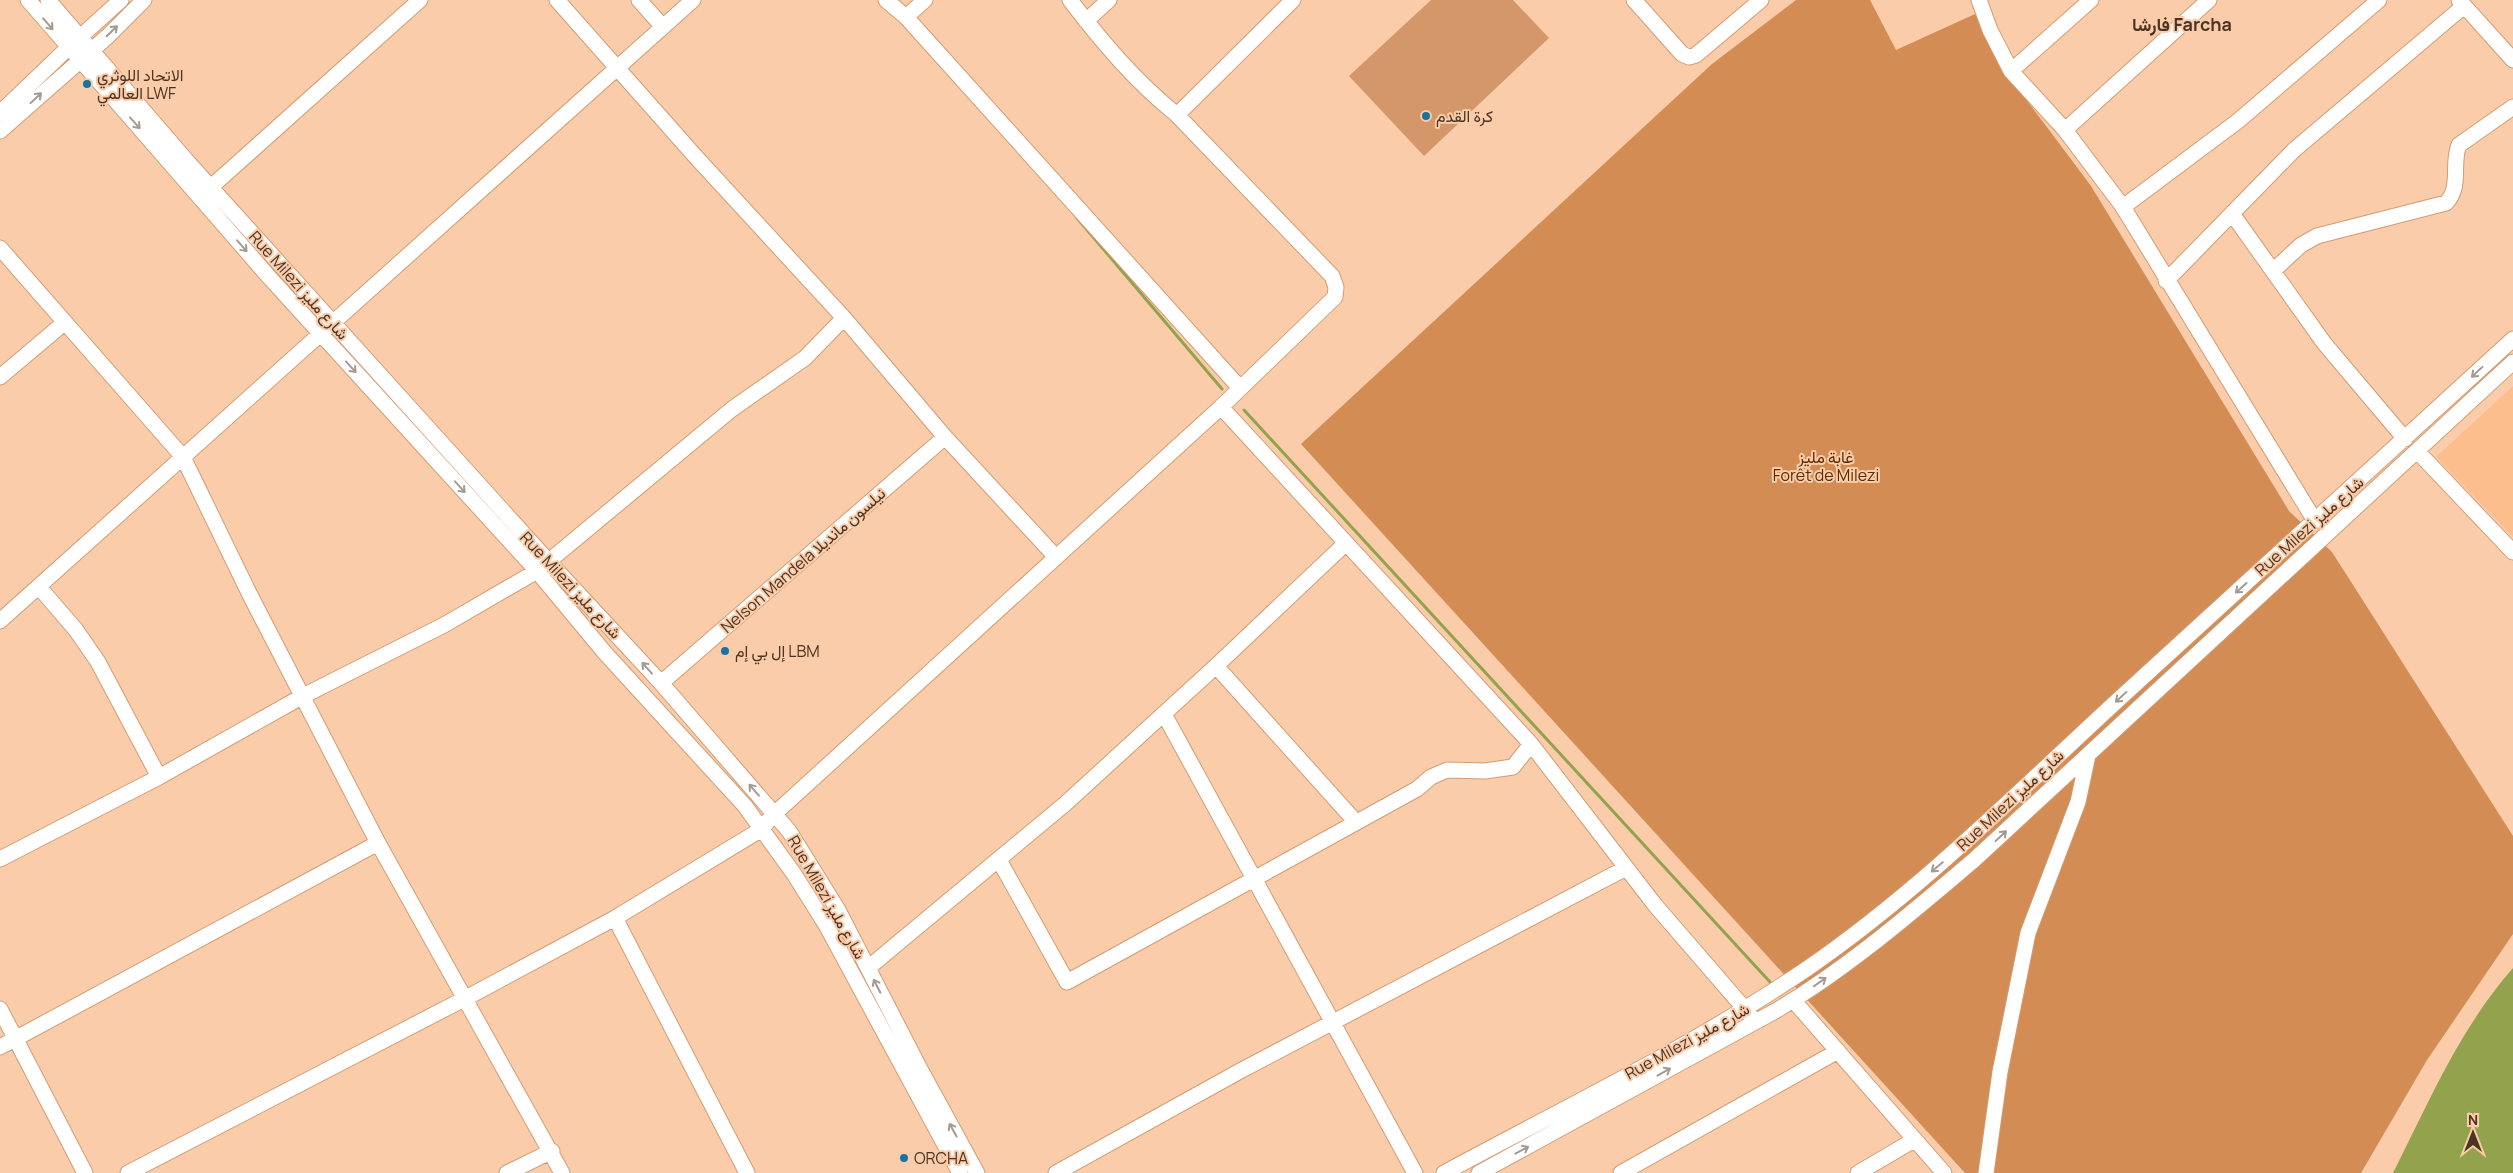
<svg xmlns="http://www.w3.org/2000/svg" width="2513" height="1173" viewBox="0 0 2513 1173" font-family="Manrope,Vazirmatn,sans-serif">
  <rect width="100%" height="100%" fill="#faccaa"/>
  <path fill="#fdbe8e" d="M2513 386V537L2436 457Z"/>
  <path fill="#d49769" d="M1431 0H1513L1549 38 1424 156 1349 76Z"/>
  <path fill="#d38c54" d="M1796 0H1870L1896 50 1975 14 2010 78 2091 186 2289 511 2332 552 2513 836V934L2427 1060 2361 1173H1965L1301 444 1712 64Z"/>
  <path fill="#93a24c" d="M2513 968V1173H2393C2429 1102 2460 1028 2513 968Z"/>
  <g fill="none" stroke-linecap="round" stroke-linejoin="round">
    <path stroke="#93a24c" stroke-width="3" d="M1077 218 1222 389
      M1244 410 1770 982"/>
    <g stroke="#d39c73" stroke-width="17">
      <path id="minor" d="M48 0 186 160 549 562 661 683 789 831 838 910 919 1067 977 1173
        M121 0 69 47 269 277 537 571 605 653 745 806 794 874 826 925 960 1173
        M557 0 695 156 844 318 945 437 1055 556
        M639 0 663 27
        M886 0 906 17 1240 388
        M1634 0 1682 54 1689 57 1696 55 1761 0
        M1979 0 1990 30 2011 71 2065 130 2123 207 2315 521
        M2459 0 2513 60
        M906 17 925 0
        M1086 21 1109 0
        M2011 71 2091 0
        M0 113 69 47 28 0
        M1177 115 1293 0
        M2065 130 2209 0
        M0 131 108 36 144 0
        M211 187 420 0
        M2123 207 2238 121 2379 0
        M2233 215 2324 343 2405 439
        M0 248 183 457 250 595 378 843 562 1173
        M2274 270 2301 245 2317 236 2446 203C2462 187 2451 163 2459 145L2513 107
        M2166 281 2294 150 2464 6
        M0 377 64 323
        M1221 407 1531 744 1655 905 1750 1015
        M2417 451 2513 552
        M39 587 76 630 98 662 159 777
        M0 621 693 0
        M1216 666 1355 821
        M661 683 945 437
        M1164 714 1415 1173
        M0 859 159 777 303 696 444 625 537 571 732 409 805 358 844 318
        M999 860 1067 982 1417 789 1431 777 1447 770 1485 771 1513 767 1531 744
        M615 918 747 1173
        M868 968 1065 804 1216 666 1346 543
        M1793 1000 1944 1173
        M0 1009 85 1173
        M0 1047 378 843
        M128 1173 466 998 615 918 762 829 771 817 1221 407 1335 297 1336 287 1332 276 1177 115C1135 81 1102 42 1070 0
        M507 1173 552 1151
        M1056 1173 1240 1071 1626 868
        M1444 1173C1566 1107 1693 1046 1808 968 1921 890 2018 792 2118 700 2249 579 2382 460 2513 339
        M1479 1173 1777 1010C1848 968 1911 913 1974 860L2513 362
        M1621 1173 1838 1051
        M1858 1173 1914 1140
        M1986 1173 2000 1072 2028 933 2078 802 2088 755"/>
    </g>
    <use href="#minor" stroke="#fff" stroke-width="15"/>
  </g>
  <defs><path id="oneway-shaft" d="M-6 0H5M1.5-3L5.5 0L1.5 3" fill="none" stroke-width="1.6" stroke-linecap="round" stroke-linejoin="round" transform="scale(1.25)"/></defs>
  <g stroke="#a59a91">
    <use href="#oneway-shaft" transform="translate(48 24) rotate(49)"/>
    <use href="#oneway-shaft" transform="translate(112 31) rotate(-44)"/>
    <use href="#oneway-shaft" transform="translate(36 98) rotate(-43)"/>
    <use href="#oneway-shaft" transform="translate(135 123) rotate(48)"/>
    <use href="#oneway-shaft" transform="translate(242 246) rotate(49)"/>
    <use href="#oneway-shaft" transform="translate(351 367) rotate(48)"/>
    <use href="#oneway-shaft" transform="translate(2477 372) rotate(137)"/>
    <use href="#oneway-shaft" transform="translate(460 487) rotate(48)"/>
    <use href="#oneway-shaft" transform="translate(2241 588) rotate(138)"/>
    <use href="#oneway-shaft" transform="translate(647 668) rotate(-132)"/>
    <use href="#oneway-shaft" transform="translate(2121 697) rotate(137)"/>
    <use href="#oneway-shaft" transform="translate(754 790) rotate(-131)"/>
    <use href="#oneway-shaft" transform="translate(2001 836) rotate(-43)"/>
    <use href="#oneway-shaft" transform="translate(1937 867) rotate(140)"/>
    <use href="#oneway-shaft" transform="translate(1820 982) rotate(-35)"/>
    <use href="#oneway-shaft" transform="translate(877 986) rotate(-117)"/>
    <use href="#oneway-shaft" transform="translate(1664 1072) rotate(-29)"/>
    <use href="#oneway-shaft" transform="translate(953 1130) rotate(-119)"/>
    <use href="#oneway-shaft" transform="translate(1522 1150) rotate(-28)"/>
  </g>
  <g fill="#1873a1" stroke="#faccaa" stroke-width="2">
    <circle cx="87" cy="84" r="5"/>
    <circle cx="1426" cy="116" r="5"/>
    <circle cx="725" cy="651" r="5"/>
    <circle cx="904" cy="1158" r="5"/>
  </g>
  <g text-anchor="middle" stroke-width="4" stroke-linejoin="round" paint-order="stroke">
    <g font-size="16" fill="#4b3423" stroke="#faccaa" text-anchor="start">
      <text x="97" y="81">الاتحاد اللوثري<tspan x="97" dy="18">العالمي LWF</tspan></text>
      <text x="1436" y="122">كرة القدم</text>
      <text x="735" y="657">إل بي إم LBM</text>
      <text x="914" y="1164">ORCHA</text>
    </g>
    <g font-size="16" fill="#4b3423" stroke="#faccaa">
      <text transform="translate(299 285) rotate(48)" y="6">Rue Milezi شارع مليز</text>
      <text transform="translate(2309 526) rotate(-42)" y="6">Rue Milezi شارع مليز</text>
      <text transform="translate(803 560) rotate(-41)" y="6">Nelson Mandela نيلسون مانديلا</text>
      <text transform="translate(571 585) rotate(47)" y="6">Rue Milezi شارع مليز</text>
      <text transform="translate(2010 800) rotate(-43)" y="6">Rue Milezi شارع مليز</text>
      <text transform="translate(827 897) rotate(60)" y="6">Rue Milezi شارع مليز</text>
      <text transform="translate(1687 1041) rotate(-29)" y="6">Rue Milezi شارع مليز</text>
    </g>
    <g font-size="16" fill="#5b2d00" stroke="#faccaa">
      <text x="1826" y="463">غابة مليز<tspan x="1826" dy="18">Forêt de Milezi</tspan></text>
    </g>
    <g font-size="18" font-weight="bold" fill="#4b3423" stroke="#faccaa">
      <text x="2182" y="31">فارشا Farcha</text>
    </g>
  </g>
  <g transform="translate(2473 1133)" stroke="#faccaa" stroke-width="4" paint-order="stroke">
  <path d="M0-4L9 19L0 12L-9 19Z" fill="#4b3423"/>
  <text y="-8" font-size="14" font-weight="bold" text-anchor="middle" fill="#4b3423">N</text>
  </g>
</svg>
